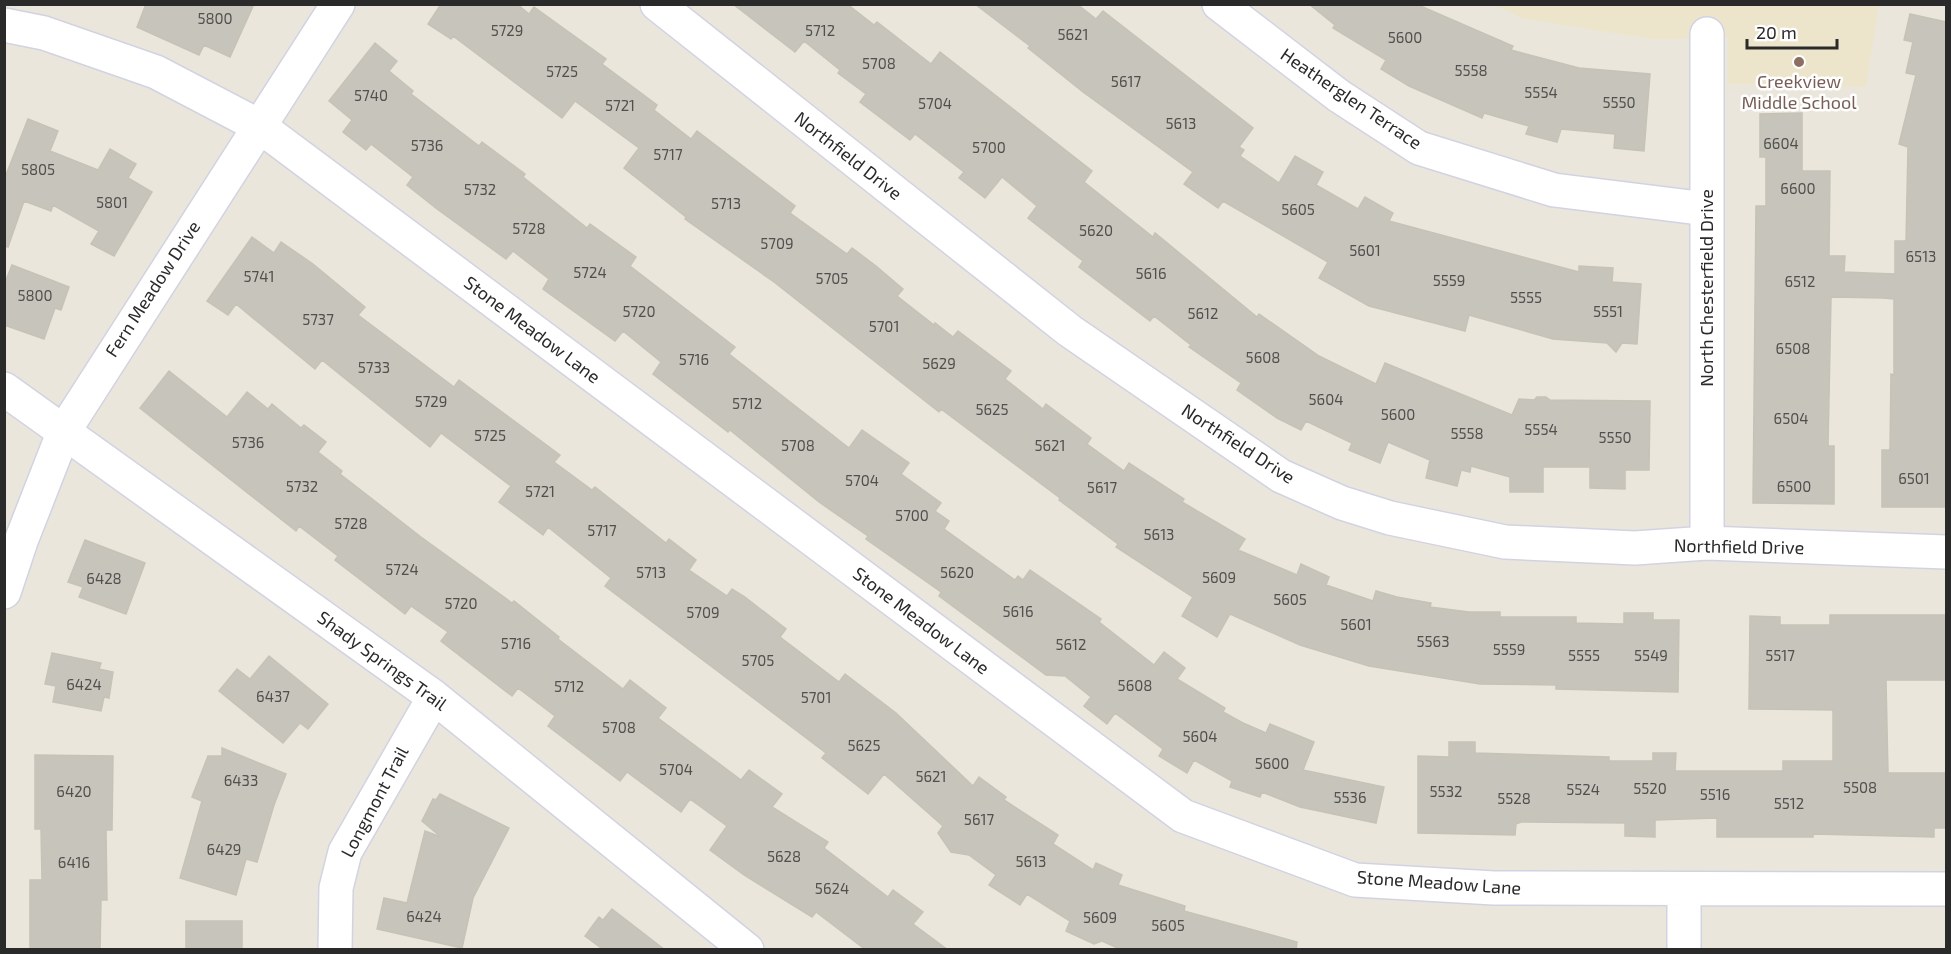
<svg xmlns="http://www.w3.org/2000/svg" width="1951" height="954" viewBox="0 0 1951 954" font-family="'Exo 2',sans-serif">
  <rect width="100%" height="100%" fill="#ebe6dc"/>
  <path fill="#ece5cc" d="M1494 5H1879L1866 87 1727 84 1728 38 1652 39 1524 19Z"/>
  <path fill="#c7c4bb" stroke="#c7c2b6" stroke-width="1.5" d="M146 4H254L230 57 204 45 199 55 137 27Z
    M441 4H517L529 14 534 7 606 59 602 64 657 105 654 110 691 139 697 131 795 206 790 213 847 254 852 248 876 266 903 289 897 296 934 325 935 323 953 337 958 331 1011 371 1005 379 1043 409 1046 404 1091 438 1087 444 1124 471 1129 463 1184 499 1182 502 1245 539 1238 550 1297 575 1301 564 1329 577 1326 585 1373 601 1376 591 1397 597 1431 603 1430 607 1469 612H1500V617H1576V623L1624 624V613H1653V620H1679L1678 692 1556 689V685L1480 684 1369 666 1300 645 1230 614 1217 637 1182 616 1193 597 1116 547 1118 544 1059 500 1060 498 941 409 939 412 774 282 685 219 686 217 624 168 639 148 575 101 562 118 453 36 451 39 428 24Z
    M733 4H847L874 25 877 22 931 64 940 52 1092 171 1084 182 1153 237 1155 233 1257 317 1259 314 1319 356 1376 384 1385 363 1512 415 1519 399 1534 400 1537 397H1546L1550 400 1650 401 1649 470H1625V489L1590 488V467H1543V492H1510V477L1471 466 1470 472 1461 470 1457 486 1426 478 1430 460 1388 442 1380 463 1349 450 1352 443 1306 421 1301 430 1277 418 1237 390 1241 383 1189 347 1191 345 1154 316 1150 321 1079 267 1083 261 1028 218 1037 206 1002 177 985 198 959 178 964 172 915 134 910 140 860 102 866 94 838 73 840 70 804 41 795 52Z
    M975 4H1077L1096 19 1103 11 1253 128 1239 147 1244 150 1240 156 1279 183 1295 156 1323 172 1316 185 1358 209 1365 197 1393 213 1389 221 1579 272V266L1613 268 1612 282 1641 284 1637 344 1622 343 1616 352 1607 343 1553 339 1469 315 1465 331 1369 306 1319 278 1328 262 1223 201 1218 208 1184 184 1193 172 1083 92 1028 48 1030 46Z
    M1309 4H1416L1513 46 1511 50 1579 68 1650 74 1644 151 1614 148 1615 134 1561 129 1557 142 1526 134 1529 126 1484 113 1482 118 1409 86 1381 69 1386 60 1333 28 1335 25Z
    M1910 14 1947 22V507H1882V450H1890L1891 374 1894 375V299L1883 298 1831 297 1828 446H1834V504L1753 503 1756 206H1766V157H1760V114L1802 113V171H1830L1829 256H1845L1844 272 1895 274V241H1906L1908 147 1899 144 1916 75 1906 73 1913 42 1904 40Z
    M375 43 397 61 389 71 413 91 411 94 479 146 482 142 525 174 523 177 587 228 590 224 636 257 630 266 735 347 729 354 771 387 849 448 862 430 909 463 901 474 941 503 935 511 949 521 944 529 1015 580 1018 576 1023 580 1030 570 1101 619 1099 622 1154 665 1164 652 1185 668 1177 679 1225 708 1223 712 1243 723 1266 733 1270 724 1314 742 1303 770 1384 787 1376 823 1300 807 1262 792 1260 797 1230 787 1232 781 1194 760 1187 773 1159 756 1163 749 1115 713 1107 724 1084 706 1091 697 1065 676 1046 675 939 596 941 592 866 539 868 536 819 502 730 430 728 432 653 374 661 362 623 331 615 341 543 289 549 279 513 251 506 259 437 209 407 185 413 177 371 144 366 150 343 132 352 120 329 101Z
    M28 119 58 131 50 151 98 170 110 149 136 164 128 178 152 192 114 256 91 244 99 231 53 205 51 211 24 201 8 247 4 246V180Z
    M252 237 274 253 281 242 313 264 365 307 358 315 454 387 459 380 560 455 554 462 592 490 595 487 666 543 669 539 696 560 689 570 727 596 732 589 745 597 786 629 780 637 839 682 845 674 896 713 973 786 979 777 1006 797 1004 800 1058 835 1053 844 1093 870 1096 863 1122 875 1118 885 1185 906 1184 911 1297 942 1296 950H1122L1102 941 1094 944 1066 931 1070 921 1027 894 1020 905 989 885 996 875 969 855 951 852 938 833 943 826 884 774 868 794 822 758 826 753 605 586 611 578 548 527 543 535 499 502 511 486 441 433 430 447 322 360 315 369 236 304 228 315 207 301Z
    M12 265 69 287 61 310 55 308 44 339 4 325V285Z
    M169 371 227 417 247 392 268 409 272 404 301 428 304 425 326 442 318 452 342 471 340 474 421 537 512 603 514 601 559 637 558 639 623 689 630 680 666 708 658 718 741 780 749 770 782 794 772 807 828 842 824 848 888 897 893 890 923 912 913 924 948 950H866L816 912 812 917 744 875 710 850 727 826 690 799 681 812 627 772 620 781 548 726 555 716 518 688 512 696 441 641 448 632 411 606 405 614 335 560 338 556 299 526 296 531 140 408Z
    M85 540 145 563 126 614 79 597 83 587 68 582Z
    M1830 615H1947V680H1886L1888 773H1947L1946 828H1934V837L1813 834V837H1717V818L1655 820V837L1625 836V823L1521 822 1516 824 1515 835 1418 833V756L1449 757V742H1475V753L1609 757V761H1653V753H1676L1675 771H1783V761H1833V710L1749 709 1750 616 1780 617V625H1830Z
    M52 653 101 663 99 669 113 672 109 698 104 697 101 711 53 702 56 686 45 684Z
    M269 656 328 704 308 729 300 723 283 743 219 691 237 669 250 679Z
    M222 748 286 774 274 805 257 862 246 859 236 895 180 878 202 801 192 797 208 756H222Z
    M35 755 113 756 112 830H106L107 900H101L100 950H30V880H42L41 829H35Z
    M440 794 509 828 473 898 462 948 377 929 384 898 407 903 425 831 441 837 422 821 433 799 436 800Z
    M612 909 665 950H604L585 936 599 917 603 920Z
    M186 921H242V950H186Z"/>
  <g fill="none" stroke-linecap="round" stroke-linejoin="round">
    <g stroke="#d2d3e2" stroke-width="36">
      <path id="minor" d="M657 4 1070 331 1281 476 1342 503 1390 518 1505 542 1635 548 1707 543 1946 552
        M1219 4 1339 96 1419 148 1554 190 1707 209
        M4 25 44 33 156 72 259 126 1183 816 1355 880 1494 888 1946 889
        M1707 34V543
        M4 389 434 697 747 950
        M4 592 21 541 64 431 338 4
        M1684 889V950
        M335 950 336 888 345 852 434 697"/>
    </g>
    <use href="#minor" stroke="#fff" stroke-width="33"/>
  </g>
  <circle fill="#8d6e63" stroke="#fff" stroke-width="2" cx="1799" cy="62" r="6"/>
  <g text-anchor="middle" stroke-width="5" stroke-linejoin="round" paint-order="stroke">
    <g font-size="15" fill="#51504e">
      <text x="215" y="24">5800</text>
      <text x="507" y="36">5729</text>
      <text x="820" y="36">5712</text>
      <text x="1073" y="40">5621</text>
      <text x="1405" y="43">5600</text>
      <text x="879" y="69">5708</text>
      <text x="1471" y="76">5558</text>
      <text x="562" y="77">5725</text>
      <text x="1126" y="87">5617</text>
      <text x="1541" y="98">5554</text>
      <text x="371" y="101">5740</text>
      <text x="1619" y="108">5550</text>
      <text x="935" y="109">5704</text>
      <text x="620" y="111">5721</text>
      <text x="1181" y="129">5613</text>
      <text x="1781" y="149">6604</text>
      <text x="427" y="151">5736</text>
      <text x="989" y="153">5700</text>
      <text x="668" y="160">5717</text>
      <text x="38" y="175">5805</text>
      <text x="1798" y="194">6600</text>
      <text x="480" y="195">5732</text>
      <text x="112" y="208">5801</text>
      <text x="726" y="209">5713</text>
      <text x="1298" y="215">5605</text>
      <text x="529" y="234">5728</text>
      <text x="1096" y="236">5620</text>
      <text x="777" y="249">5709</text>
      <text x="1365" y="256">5601</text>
      <text x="1921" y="262">6513</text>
      <text x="590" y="278">5724</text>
      <text x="1151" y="279">5616</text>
      <text x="259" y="282">5741</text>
      <text x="832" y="284">5705</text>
      <text x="1449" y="286">5559</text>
      <text x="1800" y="287">6512</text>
      <text x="35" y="301">5800</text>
      <text x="1526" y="303">5555</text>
      <text x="639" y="317">5720</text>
      <text x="1608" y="317">5551</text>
      <text x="1203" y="319">5612</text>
      <text x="318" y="325">5737</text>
      <text x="884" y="332">5701</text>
      <text x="1793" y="354">6508</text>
      <text x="1263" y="363">5608</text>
      <text x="694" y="365">5716</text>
      <text x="939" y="369">5629</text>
      <text x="374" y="373">5733</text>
      <text x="1326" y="405">5604</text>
      <text x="431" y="407">5729</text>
      <text x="747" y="409">5712</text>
      <text x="992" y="415">5625</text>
      <text x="1398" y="420">5600</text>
      <text x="1791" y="424">6504</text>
      <text x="1541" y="435">5554</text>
      <text x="1467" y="439">5558</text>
      <text x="490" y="441">5725</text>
      <text x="1615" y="443">5550</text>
      <text x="248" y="448">5736</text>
      <text x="798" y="451">5708</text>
      <text x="1050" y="451">5621</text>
      <text x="1914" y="484">6501</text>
      <text x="862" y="486">5704</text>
      <text x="302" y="492">5732</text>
      <text x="1794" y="492">6500</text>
      <text x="1102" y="493">5617</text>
      <text x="540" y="497">5721</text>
      <text x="912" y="521">5700</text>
      <text x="351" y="529">5728</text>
      <text x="602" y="536">5717</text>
      <text x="1159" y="540">5613</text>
      <text x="402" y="575">5724</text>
      <text x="651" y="578">5713</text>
      <text x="957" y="578">5620</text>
      <text x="1219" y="583">5609</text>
      <text x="104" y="584">6428</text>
      <text x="1290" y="605">5605</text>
      <text x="461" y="609">5720</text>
      <text x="1018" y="617">5616</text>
      <text x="703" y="618">5709</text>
      <text x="1356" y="630">5601</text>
      <text x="1433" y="647">5563</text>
      <text x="516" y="649">5716</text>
      <text x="1071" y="650">5612</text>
      <text x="1509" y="655">5559</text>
      <text x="1584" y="661">5555</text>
      <text x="1651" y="661">5549</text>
      <text x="1780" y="661">5517</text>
      <text x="758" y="666">5705</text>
      <text x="84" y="690">6424</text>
      <text x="1135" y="691">5608</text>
      <text x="569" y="692">5712</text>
      <text x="273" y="702">6437</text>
      <text x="816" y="703">5701</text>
      <text x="619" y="733">5708</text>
      <text x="1200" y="742">5604</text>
      <text x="864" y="751">5625</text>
      <text x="1272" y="769">5600</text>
      <text x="676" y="775">5704</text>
      <text x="931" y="782">5621</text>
      <text x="241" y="786">6433</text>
      <text x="1860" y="793">5508</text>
      <text x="1650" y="794">5520</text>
      <text x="1583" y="795">5524</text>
      <text x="74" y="797">6420</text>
      <text x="1446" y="797">5532</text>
      <text x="1715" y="800">5516</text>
      <text x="1350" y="803">5536</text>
      <text x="1514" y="804">5528</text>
      <text x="1789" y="809">5512</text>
      <text x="979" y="825">5617</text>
      <text x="224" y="855">6429</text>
      <text x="784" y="862">5628</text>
      <text x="1031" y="867">5613</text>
      <text x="74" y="868">6416</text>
      <text x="832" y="894">5624</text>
      <text x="424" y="922">6424</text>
      <text x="1100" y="923">5609</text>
      <text x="1168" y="931">5605</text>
    </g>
    <g font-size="18" fill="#785e54" stroke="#fff">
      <text x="1799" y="88">Creekview<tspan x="1799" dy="21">Middle School</tspan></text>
    </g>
    <g font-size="18" fill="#2a2a2a" stroke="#fff">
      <text transform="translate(1351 99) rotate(34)" y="6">Heatherglen Terrace</text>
      <text transform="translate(848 156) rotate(38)" y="6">Northfield Drive</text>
      <text transform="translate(1707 288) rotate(-90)" y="6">North Chesterfield Drive</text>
      <text transform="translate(153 289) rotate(-57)" y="6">Fern Meadow Drive</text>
      <text transform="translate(532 330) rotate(37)" y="6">Stone Meadow Lane</text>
      <text transform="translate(1238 444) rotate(33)" y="6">Northfield Drive</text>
      <text transform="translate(1739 547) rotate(1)" y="6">Northfield Drive</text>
      <text transform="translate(921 621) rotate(37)" y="6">Stone Meadow Lane</text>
      <text transform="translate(382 661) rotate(36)" y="6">Shady Springs Trail</text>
      <text transform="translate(375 802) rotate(-62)" y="6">Longmont Trail</text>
      <text transform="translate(1439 883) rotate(4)" y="6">Stone Meadow Lane</text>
    </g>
  </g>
  <rect width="1951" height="954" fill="none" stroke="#2a2a2a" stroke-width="12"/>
  <path d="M1747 39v9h90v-9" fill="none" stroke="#2a2a2a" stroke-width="3"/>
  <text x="1756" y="39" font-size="18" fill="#2a2a2a" stroke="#ffffff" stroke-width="4.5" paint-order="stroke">20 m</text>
</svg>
